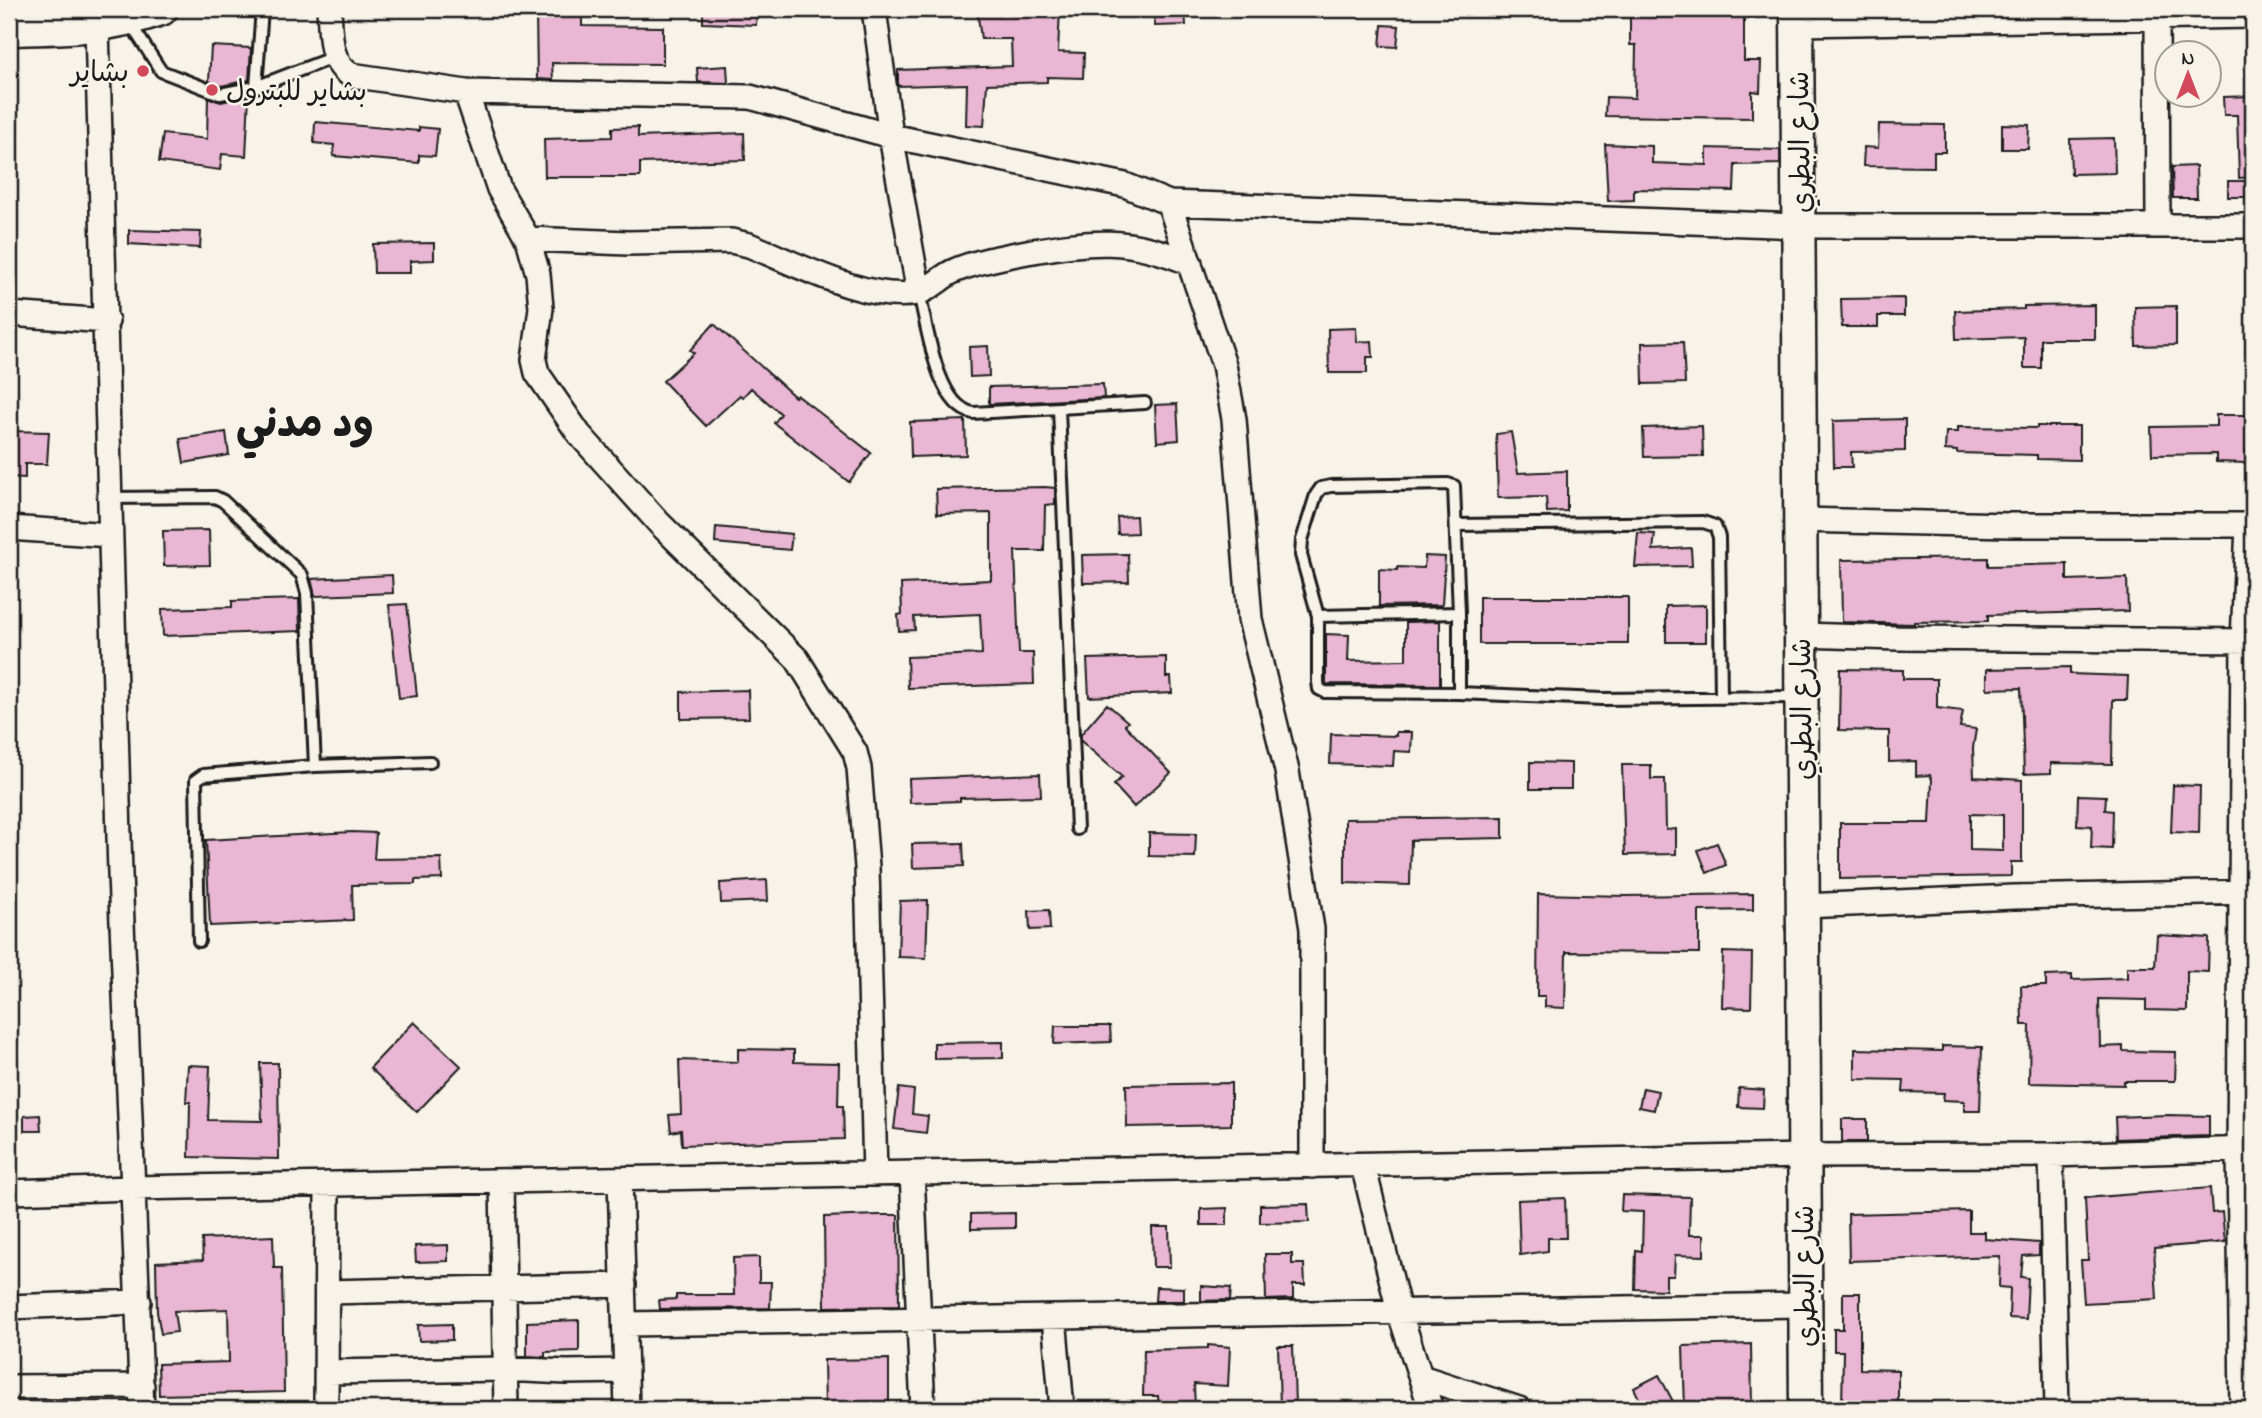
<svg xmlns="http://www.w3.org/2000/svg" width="2262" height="1418" viewBox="0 0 2262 1418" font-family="'Indie Flower','Playpen Sans Arabic',sans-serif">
  <rect width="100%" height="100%" fill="#f7f3e8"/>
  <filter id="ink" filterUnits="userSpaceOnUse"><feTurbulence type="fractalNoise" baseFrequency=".0143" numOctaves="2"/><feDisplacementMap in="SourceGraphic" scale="14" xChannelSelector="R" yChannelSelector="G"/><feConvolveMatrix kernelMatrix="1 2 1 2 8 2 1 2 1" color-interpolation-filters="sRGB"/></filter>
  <g filter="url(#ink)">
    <path fill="#e9b6d3" stroke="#1c1c1c" stroke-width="2" fill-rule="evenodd" d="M703 9H757L756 25 703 23Z
      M977 9H1060L1058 52 1084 53 1083 78 1047 77V82L987 84 984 126 966 125 967 84 898 86V70L1012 66 1011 39H981Z
      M1154 9H1185L1186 25 1155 26Z
      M1630 9 1744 11V61H1761L1760 92 1752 91V118L1605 116 1606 97 1635 98 1636 45H1630Z
      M536 13H552V17H582V26L663 27V64L552 63 553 80 537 79Z
      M1382 25 1399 26 1397 47 1380 46Z
      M211 46 251 48 249 80 221 86 209 81Z
      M727 66 728 83 698 82 697 68Z
      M249 96 246 156 222 154 220 170 159 162 163 134 207 139 208 98 221 102Z
      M2253 96V177L2239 178 2237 115H2224L2223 97Z
      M315 122 419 131V127L438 129 435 156 419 155V163L333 156 334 145 314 143Z
      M1879 124 1945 125V152H1934V167L1863 166 1864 147 1878 148Z
      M2002 124 2029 125 2028 149H2002Z
      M638 127V137L744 133 745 160 640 163V177H545L544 139 612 137V128Z
      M2114 138 2115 173 2071 174 2070 139Z
      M1605 144 1652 146V163L1707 165V148L1780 150V164L1735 165 1734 191 1634 189V200L1608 201Z
      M2196 166 2197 198H2173L2172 167Z
      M2228 181H2253V197H2228Z
      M129 230 201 232 200 248 129 244Z
      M434 243V260L410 261V273H374L373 244Z
      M1904 298V316H1878V327H1842L1841 299Z
      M2095 305V339H2041V368H2024V337L1956 339 1955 311 2024 309V306Z
      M2176 306V345L2136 346 2135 307Z
      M714 324 795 397 797 395 871 453 849 482 774 423 781 414 751 388 743 397 740 395 706 426 663 381 694 353 690 350Z
      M1356 328 1357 342 1372 341 1373 357H1367V373H1329L1328 329Z
      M1683 342 1685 383 1643 384 1642 343Z
      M988 346 989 376 970 377 969 347Z
      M1103 384 1104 398 989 404V387Z
      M1177 404 1179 440 1157 442 1155 405Z
      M2216 415H2253V449H2246V463L2216 462V454L2152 455 2151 427 2216 426Z
      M1905 419V451L1851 452 1852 467H1834L1833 421Z
      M965 420 966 455 911 457 910 422Z
      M1702 426 1703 456 1644 457 1643 428Z
      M2037 426H2079V460L2037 459V455L1957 453V451L1945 450 1946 432H1958V427L2037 428Z
      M9 431 49 432 47 464H25V478L9 477Z
      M226 432 229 455 184 463 180 439Z
      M1511 432 1518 473 1567 471V511L1547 512 1546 497 1498 498 1496 434Z
      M1045 487 1055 488V504L1045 505 1044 551H1015L1019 653H1033L1034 684 908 688 907 657 982 654 980 614 914 617 915 630 899 631 898 615 902 614 901 584 991 580V513L937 514 936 489Z
      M1136 516 1137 533 1118 534 1117 517Z
      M716 527 792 534 790 550 715 543Z
      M209 530 210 565 164 566 163 531Z
      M1638 533 1655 534 1653 550 1691 548 1692 566 1635 567Z
      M1128 554 1129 582 1083 583 1082 555Z
      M1425 556 1445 557 1442 605 1379 606V569L1397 570V567L1424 568Z
      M1988 558V566L2067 564V580L2127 578 2128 611 1988 615V621L1914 622V624L1842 622 1841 560Z
      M392 575 393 593 315 596 311 579Z
      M1479 597H1628V644H1479Z
      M299 599 300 631 163 636 162 609 232 607V601Z
      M407 604 417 696 399 698 389 605Z
      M1706 605V642H1666V606Z
      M1440 621V685L1326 684V634L1349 635 1348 661 1406 660V622Z
      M1166 657V677H1171L1172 693 1089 697 1087 659Z
      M2070 667V674L2128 676 2127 700H2113L2112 764 2051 763V773L2024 774 2021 688 1987 689V669Z
      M1840 669 1903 670V679H1937V708L1963 711 1960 727 1976 729 1973 748 1974 777 2022 780V862H2011V876L1840 879V823H1930L1932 780 1930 775 1916 776V761L1889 762V731L1839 730ZM1970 814 2003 815V851L1970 850Z
      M748 690 749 718 681 719V692Z
      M1107 704 1128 722 1125 725 1171 773 1134 807 1114 785 1122 777 1081 741V734Z
      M1396 732H1412L1411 752 1394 751 1393 766 1330 764 1331 734 1396 736Z
      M1530 762 1571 763V789H1530Z
      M1622 765H1651V779H1665L1666 830 1676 829V854L1625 855Z
      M1040 774 1041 796 960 798V801L910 803 909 779Z
      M2173 785 2200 786 2199 833 2171 832Z
      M2078 795 2106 796 2105 810 2113 811 2112 849 2091 848 2092 826 2077 825Z
      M1503 817V838L1411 840 1410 885 1345 883V819Z
      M352 832 376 833 374 859 441 858 442 879 415 880V884L352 885 353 920 210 926 206 840Z
      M1149 833 1196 834 1195 857 1149 856Z
      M963 843 964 866 913 868 912 844Z
      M1717 843 1726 865 1707 873 1698 850Z
      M767 880 768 901 721 903 720 883Z
      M1538 894 1626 896 1753 894V910L1699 911V953L1566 952 1565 1008 1545 1007V996H1537Z
      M928 900 926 958 898 957 900 901Z
      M1049 910 1050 929 1030 930 1029 911Z
      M2157 935 2209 938 2208 972 2187 971V1011L2146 1010V1000L2099 999 2100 1047 2123 1046V1051L2176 1052 2175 1081H2124V1085L2029 1083 2030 1025H2022L2021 986H2046V976L2072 975V980L2127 978V967H2155Z
      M1723 952 1752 953 1751 1008 1722 1007Z
      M414 1022 461 1066 417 1112 370 1068Z
      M1055 1026H1110L1111 1042 1054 1044Z
      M1003 1042V1058L934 1059V1043Z
      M1942 1046 1982 1047 1980 1111H1964V1101L1943 1100 1944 1093 1903 1092 1904 1080 1855 1079V1049L1942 1051Z
      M738 1049 794 1050V1062L839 1063 838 1106H843L844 1139 682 1145 681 1130 671 1132 669 1115 681 1114 679 1060 738 1062Z
      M260 1063H278L279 1159 189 1157 190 1102H186L188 1065 210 1066 208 1120 262 1121Z
      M1231 1083V1125L1127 1127 1126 1085Z
      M899 1088 914 1090 912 1114 928 1116 926 1133 894 1129Z
      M1643 1088 1658 1091 1654 1110 1639 1107Z
      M1739 1088 1764 1090 1763 1108 1738 1107Z
      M40 1115 41 1131H24V1116Z
      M2167 1115 2209 1116V1136L2116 1139 2115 1117Z
      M1842 1119H1867V1142H1842Z
      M2210 1188 2212 1213 2222 1212 2225 1242 2154 1248 2157 1299 2084 1303 2081 1260H2088L2085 1198Z
      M1622 1195 1690 1197 1689 1235H1704V1256L1675 1255 1674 1276H1666V1290L1635 1289 1636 1250 1642 1251 1643 1212 1621 1211Z
      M1565 1198 1566 1238H1548V1251L1520 1255 1518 1200Z
      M1308 1204 1309 1222 1260 1223V1205Z
      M1227 1208V1225H1201V1209Z
      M1969 1211V1232H1985V1239L2039 1243V1255L2023 1256 2021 1277 2028 1278 2026 1319 2009 1318 2010 1288 1999 1287 2000 1256 1849 1261 1848 1214Z
      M1015 1213V1228L971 1229V1214Z
      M879 1215H898L899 1306 825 1307 824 1217Z
      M1152 1227H1169L1170 1267H1153Z
      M273 1236 274 1268H282L284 1392 159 1395 158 1364 229 1362 228 1309 174 1311 177 1332 161 1334 157 1312 156 1262 203 1260 202 1239Z
      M448 1245V1261L416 1262 415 1246Z
      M1265 1254H1292V1264H1304L1305 1285H1293V1299L1266 1300Z
      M759 1257V1282H771L770 1308 660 1309 659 1300 676 1299V1295H734L733 1258Z
      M1201 1286 1231 1288 1230 1300 1201 1301Z
      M1156 1287 1184 1288V1301H1155Z
      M1843 1293H1860V1369L1898 1370V1409H1842L1843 1351H1834V1329H1843Z
      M579 1320V1351L545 1352V1357L527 1356V1322Z
      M452 1324V1340L419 1341 418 1325Z
      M1751 1344 1752 1409H1685L1683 1346Z
      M1208 1345 1230 1347 1228 1386 1194 1384 1195 1408 1159 1409 1158 1396H1143L1144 1350 1208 1348Z
      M1278 1346H1293L1295 1404 1280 1405Z
      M889 1359V1409H825L824 1360Z
      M1659 1375 1677 1409H1644L1634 1388Z"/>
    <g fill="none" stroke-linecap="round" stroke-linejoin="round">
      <g stroke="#1c1c1c" stroke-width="16">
        <path id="lane" d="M130 23 161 71 220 94 256 87 262 9
          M256 87 334 57
          M919 293C927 324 936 406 973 413L1145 403
          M1059 409 1077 829
          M109 498 215 497 223 501 302 575 307 593 315 766
          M1457 525 1703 522 1715 526 1719 537 1721 698
          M1318 616 1459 613
          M1459 693V613L1454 486 1448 484 1331 486 1321 488 1316 495 1302 540 1301 555 1318 616V682L1319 689 1325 692 1459 693 1602 699 1798 697
          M199 941 196 780 203 775 315 766 430 762"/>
      </g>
      <g stroke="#1c1c1c" stroke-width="28">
        <path id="street" d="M329 9C331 33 328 62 351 75L466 92 750 97 891 136 1125 185 1169 203 1800 226H2253
          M874 9 891 136 919 293
          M2157 18 2158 226
          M1798 24 2253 16
          M97 26 120 874 142 1409
          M466 92 499 189 528 239 538 274 541 308 534 360 537 373 579 434 659 523 797 659 855 752 859 768 867 867 875 1174
          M1169 203 1224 365 1234 419 1250 619 1287 771 1312 929V1166
          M528 239 628 243 731 241 749 245C794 263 869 303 917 293 930 290 942 276 954 271 977 261 1003 257 1027 252 1092 241 1127 236 1190 263
          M9 314 107 321
          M1800 520 2009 525H2253
          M9 528 110 535
          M1801 635 1898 638 2253 641
          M1803 906 2014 897 2253 892
          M2051 1155 2057 1409
          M1363 1165 1399 1311 1431 1409
          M912 1173 923 1409
          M620 1179 627 1409
          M502 1181 506 1409
          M9 1192 132 1188 1803 1156 2051 1155 2253 1149
          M327 1292 624 1285
          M9 1307 139 1302
          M1054 1317 1062 1409
          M625 1324 1805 1305
          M327 1372 505 1369 566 1372 626 1371
          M1421 1377 1519 1409
          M9 1387 142 1386
          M326 1409 327 1184
          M2242 1409 2239 1149 2243 641 2248 525"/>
      </g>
      <g stroke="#1c1c1c" stroke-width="37">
        <path id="secondary" d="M1797 9 1806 1409
          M9 29C66 28 106 28 161 9"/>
      </g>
      <use href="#lane" stroke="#f7f3e8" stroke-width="10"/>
      <use href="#street" stroke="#f7f3e8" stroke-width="23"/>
      <use href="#secondary" stroke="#f7f3e8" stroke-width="32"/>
    </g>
  </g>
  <g fill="#d1495b" stroke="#f7f3e8" stroke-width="2.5">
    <circle cx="143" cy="71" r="7"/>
    <circle cx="212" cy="90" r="7"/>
  </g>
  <g text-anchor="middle" stroke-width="5" stroke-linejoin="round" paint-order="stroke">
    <g font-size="28" fill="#1c1c1c" stroke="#f7f3e8" text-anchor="end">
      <text x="129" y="81">بشاير</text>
      <text x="226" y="100" text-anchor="start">بشاير للبترول</text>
    </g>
    <g font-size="28" fill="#1c1c1c" stroke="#f7f3e8">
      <text transform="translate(1799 142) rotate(-91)" y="10">شارع البطري</text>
      <text transform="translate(1801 709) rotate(-91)" y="10">شارع البطري</text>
      <text transform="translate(1804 1276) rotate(-91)" y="10">شارع البطري</text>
    </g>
    <g font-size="42" font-weight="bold" fill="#1c1c1c" stroke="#f7f3e8">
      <text x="305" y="436">ود مدني</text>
    </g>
  </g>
  <rect width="2262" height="1418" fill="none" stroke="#f7f3e8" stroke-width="35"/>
  <rect x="18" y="18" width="2227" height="1383" fill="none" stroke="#1c1c1c" stroke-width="2.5" filter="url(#ink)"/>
  <g transform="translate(2188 74)"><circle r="33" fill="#f7f3e8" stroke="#9f9d96" stroke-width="2"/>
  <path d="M0-5L12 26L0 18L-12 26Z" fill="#d1495b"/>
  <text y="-10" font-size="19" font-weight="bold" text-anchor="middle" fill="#1c1c1c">N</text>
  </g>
</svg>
